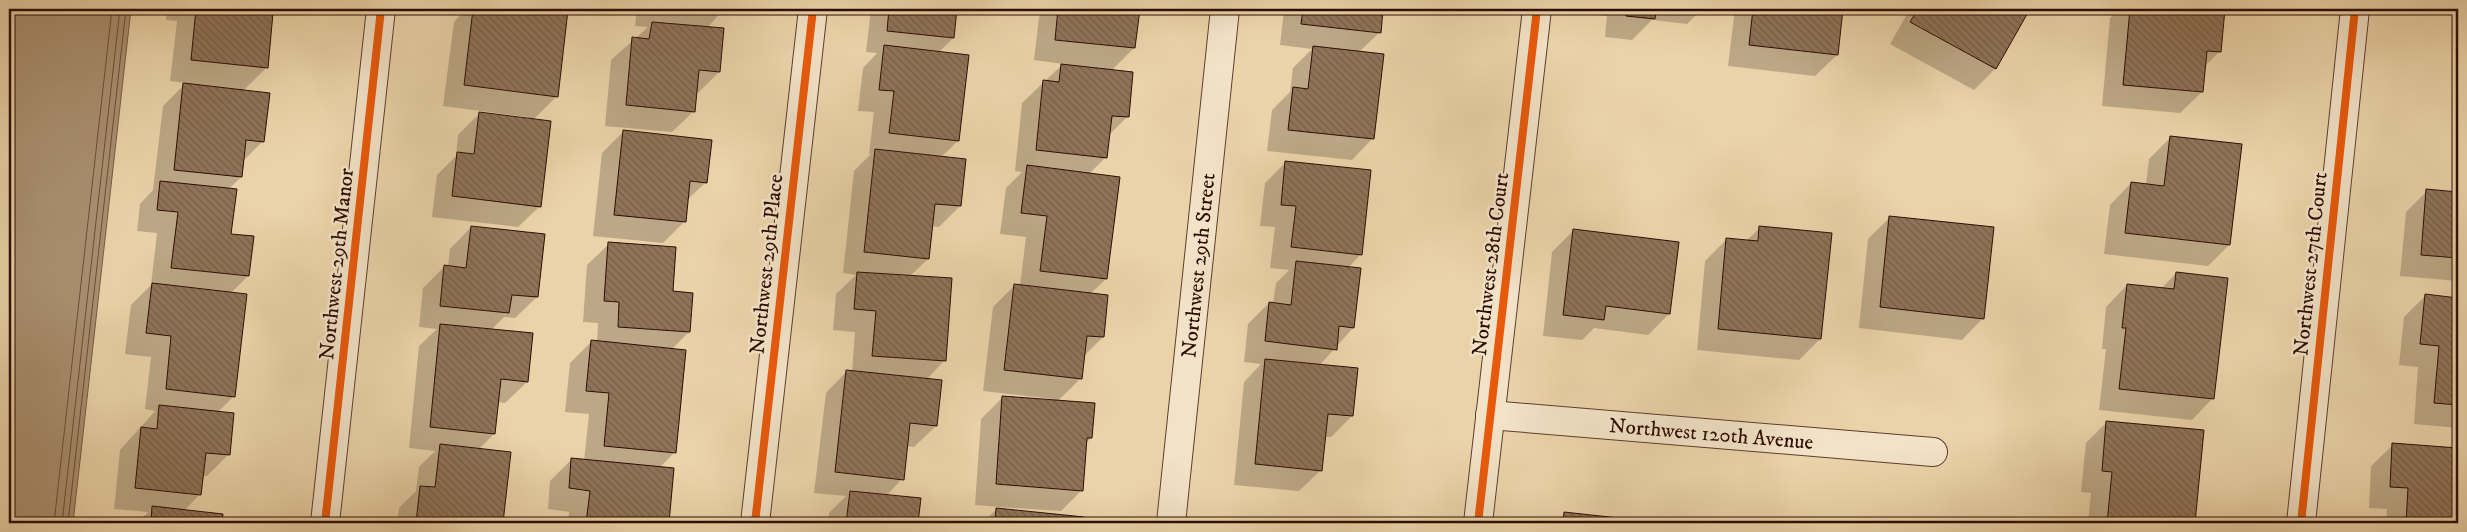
<svg xmlns="http://www.w3.org/2000/svg" width="2467" height="532" viewBox="0 0 2467 532" font-family="'IM FELL DW Pica',serif">
  <defs>
    <pattern id="building-back-hatch" width="6" height="6" patternUnits="userSpaceOnUse" patternTransform="scale(1.25)"><rect width="6" height="6" fill="#907459"/><path d="M-1 5l2 2M0 0l6 6M5-1l2 2" fill="none" stroke="#765e47"/></pattern>
  </defs>
  <rect width="100%" height="100%" fill="#ebd3a9"/>
  <filter id="stains"><feTurbulence type="fractalNoise" baseFrequency=".004" numOctaves="4"/><feColorMatrix values="0 0 0 0 .2 0 0 0 0 .09 0 0 0 0 .02 0 0 0 .5 -.17"/></filter>
  <radialGradient id="worn" r=".72"><stop offset=".6" stop-color="#630" stop-opacity="0"/><stop offset="1" stop-color="#630" stop-opacity=".3"/></radialGradient>
  <path fill="#aa9071" stroke="#785c45" d="M9 9H131L73 523H9Z"/>
  <path fill="#0003" d="M167 9H277L271 18 266 68 243 91 263 141 243 161 241 177 228 190 230 235 252 237 248 276 231 293 234 396 218 412 228 455 207 476H202L200 494 184 511 221 515 220 523H137L148 512 114 509 120 450 155 411 145 409 151 357 125 354 131 305 151 285 157 233 137 231 140 204 153 190 163 106 186 83 170 81 177 21 166 20Z
    M466 9H557V96L533 120 540 206 518 227 432 217 437 175 456 156 458 135 479 114 528 119V117L443 106 454 22Z
    M637 9H724L707 28 719 72 698 93H695L694 111 672 132 605 126 611 60 648 27 635 26Z
    M871 9H956L953 38 938 53 958 141 941 157 960 206 939 227 931 226 928 259 910 276 944 361 926 380 936 426 914 447 906 446 902 479 886 496 920 499 917 523H828L829 513 846 496 814 493 826 393 847 371 852 372 855 332 833 330 836 294 856 275 843 273 854 171 871 154H869L874 112 858 111 863 68 877 53 866 52Z
    M1040 9H1138L1134 48 1111 71 1128 116 1108 136 1106 157 1089 174 1106 279 1090 294 1103 337 1084 356 1081 378 1058 401 1091 438 1086 443 1082 490 1061 511 999 507V509L1083 518 1082 523H982L999 507 975 505 981 419 1003 397 1052 401 1053 399 983 391 993 307 1014 286H1020L1026 237 1000 234 1006 188 1022 172 1015 171 1022 103 1063 64 1034 60Z
    M1284 9H1382L1380 32 1359 52 1373 138 1352 160 1267 151 1272 110 1290 92 1293 68 1312 49 1280 45Z
    M1586 9H1702L1687 24 1652 20 1632 40 1605 37 1607 16 1586 14Z
    M1735 9H1842L1837 55 1815 76 1728 66Z
    M1910 9H2029L1995 69 1974 90 1890 44Z
    M2119 9H2224L2220 51 2204 67 2202 92 2180 113 2102 106 2110 18Z
    M623 132 706 182 686 201 684 222 663 243 593 236 602 153Z
    M2171 137 2229 245 2208 266 2104 254 2110 205 2131 183 2146 185 2149 159Z
    M1286 162 1361 254 1348 268 1353 328 1319 366 1352 416 1331 437H1324L1321 470 1299 491 1234 485 1244 382 1261 364 1244 362 1248 324 1269 303 1273 304 1276 283 1289 270 1270 268 1275 227 1260 226 1265 183Z
    M2427 191 2458 193V281L2400 276 2406 212Z
    M1890 217 1983 318 1962 340 1859 328 1868 239Z
    M471 227 537 297 515 318 504 317 491 330 527 382 505 403 497 402 494 434 478 450 510 453 502 523H397L399 508 416 491 419 467 435 451 409 448 419 346 437 329 419 327 423 288 444 267H448L450 249Z
    M1760 228 1820 339 1799 360 1697 350 1705 261 1727 239 1746 241Z
    M1574 230 1669 314 1648 335 1594 328 1582 340 1543 336 1552 252Z
    M609 244 672 293 689 332 671 350 674 453 659 468 673 469 668 523H568L569 512 548 509 550 481 572 459 584 461 589 414 565 412 570 363 592 341 597 342 598 323 583 322 587 265Z
    M2176 273 2213 398 2192 420 2099 410 2106 349H2102L2106 307 2127 285 2161 289Z
    M2425 296 2458 299V428L2414 424 2418 367 2399 365 2404 317Z
    M2107 422 2203 431 2194 523H2088L2091 493 2081 492 2086 443Z
    M2393 445 2458 449V523H2386L2387 509 2369 508 2371 466Z
    M1565 514 1635 522V523H1555Z"/>
  <g fill="none" stroke-linecap="round" stroke-linejoin="round">
    <path stroke="#6c4e3a" stroke-width="1" d="M54 523 112 9
      M62 523 120 9
      M68 523 126 9"/>
  </g>
  <path fill="url(#building-back-hatch)" stroke="#2d0d03" d="M196 9H278V13H273L268 68 191 60Z
    M473 9 568 10 558 97 464 85Z
    M693 9H725L724 12Z
    M889 9H957L954 38 887 31Z
    M1058 9H1140L1135 48 1055 40Z
    M1303 9H1383L1381 33 1301 24Z
    M1626 9H1656L1655 19 1626 16Z
    M1753 9H1843L1838 55 1749 45Z
    M1918 9H2030L1996 69 1910 22Z
    M2130 9H2225L2221 52 2207 51 2203 92 2123 85Z
    M652 22 724 28 720 72 699 70 695 112 626 105 632 37 649 39Z
    M884 45 969 55 959 141 889 133 894 91 879 90Z
    M1313 46 1384 54 1374 139 1288 130 1293 87 1308 89Z
    M1061 64 1133 72 1129 117 1112 116 1107 158 1036 150 1043 80 1059 82Z
    M183 83 270 93 264 142 246 140 242 177 174 170Z
    M479 112 551 121 541 207 452 196 457 152 474 154Z
    M623 130 712 140 707 183 690 181 686 222 614 215Z
    M2170 136 2242 144 2230 245 2125 233 2131 182 2164 186Z
    M875 149 966 159 961 206 935 204 929 259 864 252Z
    M1285 161 1371 170 1362 255 1291 247 1296 206 1281 205Z
    M1027 165 1120 177 1107 279 1040 271 1047 216 1021 213Z
    M160 181 237 189 231 234 254 236 249 276 171 268 178 212 157 210Z
    M2426 189 2458 192V258L2421 255Z
    M1889 216 1994 227 1984 319 1880 307Z
    M471 226 545 234 538 297 512 295 509 313 440 306 444 265 466 268Z
    M1759 226 1832 233 1821 339 1718 329 1726 238 1758 241Z
    M1573 229 1679 242 1670 314 1606 306 1604 320 1563 315Z
    M608 242 676 247 673 291 693 293 690 332 618 327 619 302 604 301Z
    M1296 261 1361 268 1354 328 1339 326 1337 350 1265 341 1269 302 1291 305Z
    M857 272 952 278 946 361 872 356 876 311 854 309Z
    M2176 272 2228 278 2214 399 2119 389 2126 328H2122L2127 284 2174 289Z
    M152 283 247 294 235 397 166 389 171 336 146 333Z
    M1014 284 1108 295 1104 337 1087 336 1082 379 1004 370Z
    M2425 294 2458 298V405L2434 403 2439 346 2420 344Z
    M440 324 533 333 528 382 501 379 495 434 430 427Z
    M591 340 686 350 676 453 604 446 609 393 586 391Z
    M1265 359 1358 368 1353 416 1328 414 1322 471 1255 464Z
    M846 370 942 380 937 426 910 423 904 480 835 472Z
    M1002 396 1095 403 1092 438H1087L1083 491 996 484Z
    M159 405 234 413 230 455 206 453 201 495 135 488 141 427 157 429Z
    M2106 421 2204 430 2195 523H2107L2112 472 2102 471Z
    M2392 443 2458 448V523H2406L2408 488 2390 487Z
    M440 444 511 452 503 523H416L420 486 435 487Z
    M571 458 674 468 669 523H586L590 491 569 488Z
    M850 491 921 498 918 523H846Z
    M152 506 223 514 222 523H151Z
    M996 508 1084 517 1083 523H995Z
    M1564 512 1637 520 1636 523H1563Z"/>
  <g fill="none" stroke-linecap="round" stroke-linejoin="round">
    <g stroke="#5c3e2c" stroke-width="30">
      <g id="minor">
        <path id="s1" d="M1490 415 1933 452"/>
        <path d="M755 523 813 9"/>
        <path id="s2" d="M1171 523 1225 9"/>
        <path d="M1478 523 1537 9"/>
        <path d="M2301 523 2355 9"/>
      </g>
    </g>
    <g stroke="#5c3e2c" stroke-width="30">
      <path id="tertiary" d="M325 523 381 9"/>
    </g>
    <use href="#minor" stroke="#f2e2c7" stroke-width="28"/>
    <use href="#tertiary" stroke="#f2e2c7" stroke-width="28"/>
    <g stroke="#f2e2c7" stroke-width="11">
      <path id="cycleway" d="M325 523 381 9
        M755 523 813 9
        M1478 523 1537 9
        M2301 523 2355 9"/>
    </g>
    <use href="#cycleway" stroke="#e8590c" stroke-width="8"/>
  </g>
  <g text-anchor="middle" stroke-width="5" stroke-linejoin="round" paint-order="stroke">
    <g font-size="21" fill="#2d0d03" stroke="#f2e2c7">
      <text transform="translate(336 264) rotate(-84)" y="7">Northwest 29th Manor</text>
      <text transform="translate(766 264) rotate(-84)" y="7">Northwest 29th Place</text>
      <text transform="translate(1490 264) rotate(-83)" y="7">Northwest 28th Court</text>
      <text transform="translate(2310 264) rotate(-84)" y="7">Northwest 27th Court</text>
      <text dy="7" stroke="none"><textPath href="#s2" startOffset="259">Northwest 29th Street</textPath></text>
      <text dy="7" stroke="none"><textPath href="#s1" startOffset="222">Northwest 120th Avenue</textPath></text>
    </g>
  </g>
  <rect width="2467" height="532" fill="none" stroke="#ebd3a9" stroke-width="30"/>
  <rect x="10" y="10" width="2447" height="512" fill="none" stroke="#2d0d03" stroke-width="2.5"/>
  <rect x="15" y="15" width="2437" height="502" fill="none" stroke="#2d0d03"/>
  <rect width="100%" height="100%" filter="url(#stains)"/>
  <rect width="100%" height="100%" fill="url(#worn)"/>
</svg>
